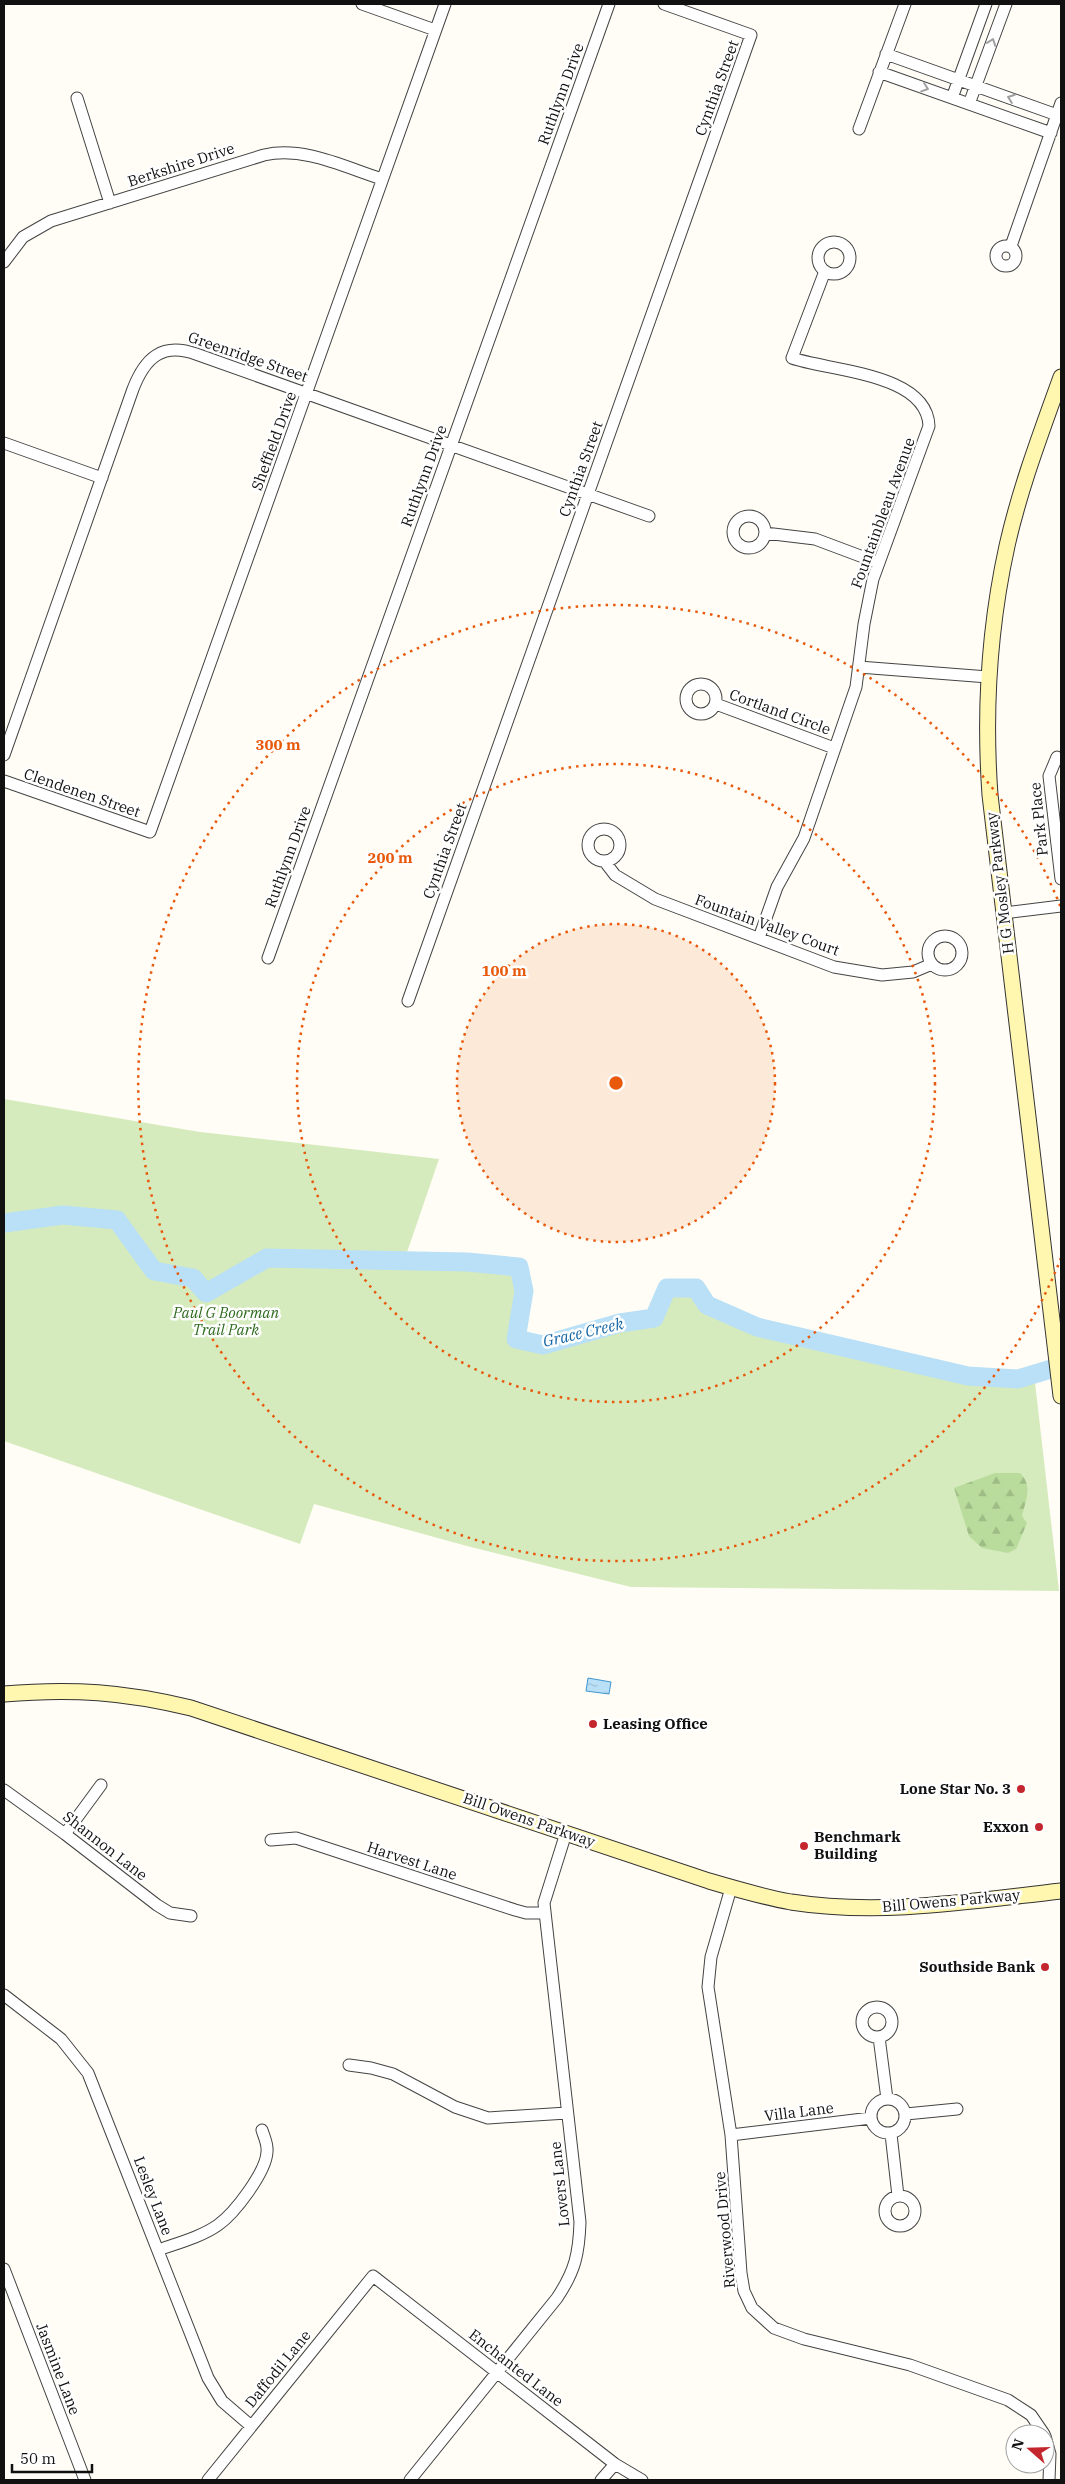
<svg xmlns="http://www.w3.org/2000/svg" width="1065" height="2484" viewBox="0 0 1065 2484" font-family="'IBM Plex Serif',serif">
  <defs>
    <pattern id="forest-firs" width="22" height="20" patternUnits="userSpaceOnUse" patternTransform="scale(1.25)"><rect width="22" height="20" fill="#b9dc9c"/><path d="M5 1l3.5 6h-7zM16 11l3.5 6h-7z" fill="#9ebc85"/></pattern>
    <pattern id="water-ripples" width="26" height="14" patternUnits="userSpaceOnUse" patternTransform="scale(1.25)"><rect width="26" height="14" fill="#b9e0f7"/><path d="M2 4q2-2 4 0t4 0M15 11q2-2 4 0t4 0" fill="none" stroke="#9ebfd3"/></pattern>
  </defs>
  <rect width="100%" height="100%" fill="#fffdf5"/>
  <path fill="#d5ebbd" d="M4 1099 200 1132 439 1159 404 1261 467 1262 519 1267 524 1291 517 1339 543 1345 620 1323 653 1318 667 1288H696L707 1305 757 1327 968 1376 1018 1379 1034 1374 1059 1591 631 1587 467 1546 314 1504 300 1544 4 1441Z"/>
  <path fill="url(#forest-firs)" d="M995 1473H1020C1033 1486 1026 1499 1022 1516L1027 1523 1016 1549 1008 1553 982 1548 969 1536 954 1488Z"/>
  <path fill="url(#water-ripples)" stroke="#3f96cf" d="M588 1678 611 1682 609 1694 586 1691Z"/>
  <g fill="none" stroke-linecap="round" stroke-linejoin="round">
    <path stroke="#b9e0f7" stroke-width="19" d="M4 1223 63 1215 117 1220 154 1271 193 1278 206 1293 267 1258 467 1262 519 1267 524 1291 516 1339 543 1345 620 1323 654 1318 667 1288H696L707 1305 757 1327 968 1376 1018 1379 1061 1366"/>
    <g stroke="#444" stroke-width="13">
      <path id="street" d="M362 4 435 30
        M886 54 1057 115
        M879 72 1051 133
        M77 98 110 203
        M952 98 986 4
        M969 104 1006 4
        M859 129 905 4
        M818 258a16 16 0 1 1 32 0a16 16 0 1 1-32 0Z
        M996 256a10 10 0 1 1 20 0a10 10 0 1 1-20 0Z
        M1011 246 1061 103
        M4 262 23 237 51 221 264 155C304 146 344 167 382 179
        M4 443 102 478
        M733 532a16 16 0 1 1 32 0a16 16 0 1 1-32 0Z
        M765 533 815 539 879 563
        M859 667 988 677
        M686 699a15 15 0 1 1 30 0a15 15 0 1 1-30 0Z
        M716 704 834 748
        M4 755 133 389C145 358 162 342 196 354L649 516
        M1057 757 1049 776 1061 879
        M4 781 150 832 445 4
        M588 845a16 16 0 1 1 32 0a16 16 0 1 1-32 0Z
        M605 862 615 875 655 899 834 967 882 975 913 972 932 964
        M1004 913 1061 906
        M928 953a17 17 0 1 1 34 0a17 17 0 1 1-34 0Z
        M759 938 777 887 804 838 856 687 864 624 873 579 929 426C927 373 829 371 792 358L825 271
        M268 958 609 4
        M408 1001 751 35 664 4
        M4 1790 65 1834 157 1905 170 1913 191 1916
        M65 1834 101 1785
        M271 1840 296 1838 515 1910 526 1913H545
        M731 1888 711 1957 708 1987 731 2135 741 2273 744 2291 752 2308 774 2328 804 2339 910 2365 1008 2400 1031 2415 1044 2434
        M4 1995 61 2039 88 2073 208 2378 222 2401 251 2426
        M862 2022a15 15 0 1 1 30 0a15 15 0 1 1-30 0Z
        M879 2037 887 2099
        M349 2065 371 2068 393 2074 455 2107 488 2118 567 2113
        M871 2116a17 17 0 1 1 34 0a17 17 0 1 1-34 0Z
        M906 2114 957 2109
        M891 2134 898 2196
        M731 2135 871 2118
        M885 2211a15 15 0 1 1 30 0a15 15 0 1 1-30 0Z
        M158 2250C178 2243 201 2237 218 2225 235 2213 266 2172 267 2152 268 2144 264 2137 262 2130
        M4 2269 85 2480
        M1045 2436 1050 2454 1049 2480
        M208 2480 373 2276 615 2464 642 2480
        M410 2480 557 2298C575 2271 579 2254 580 2222L544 1903 566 1833
        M601 2480 615 2464"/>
    </g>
    <g stroke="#333" stroke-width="17">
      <path id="secondary" d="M1061 377C1041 433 1020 488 1007 546 989 628 984 711 990 795L1061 1396
        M4 1694C72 1688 125 1692 191 1708L709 1881C736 1889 763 1897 791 1902 881 1916 971 1901 1061 1891"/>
    </g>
    <use href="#street" stroke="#fff" stroke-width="11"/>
    <use href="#secondary" stroke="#fff6b0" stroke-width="15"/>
  </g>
  <defs><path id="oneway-chevron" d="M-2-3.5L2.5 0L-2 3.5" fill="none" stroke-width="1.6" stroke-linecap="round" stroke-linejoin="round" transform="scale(1.25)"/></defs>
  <g stroke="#a0a0a0">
    <use href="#oneway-chevron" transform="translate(992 42) rotate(-70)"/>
    <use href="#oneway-chevron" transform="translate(925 88) rotate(19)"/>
    <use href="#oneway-chevron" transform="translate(1011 98) rotate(-160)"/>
  </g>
  <circle cx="616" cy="1083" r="159" fill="#e8590c" fill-opacity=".12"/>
  <g fill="none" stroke="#e8590c" stroke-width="2.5" stroke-dasharray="2.5 5">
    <circle cx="616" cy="1083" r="159"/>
    <circle cx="616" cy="1083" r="319"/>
    <path d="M1061 1258A478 478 0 1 1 1061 908"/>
  </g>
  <g fill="#c4262e" stroke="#fff" stroke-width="2">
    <circle cx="593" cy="1724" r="5"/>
    <circle cx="1021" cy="1789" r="5"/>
    <circle cx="1039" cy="1827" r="5"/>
    <circle cx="804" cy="1846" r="5"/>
    <circle cx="1045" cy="1967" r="5"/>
  </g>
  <g text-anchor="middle" stroke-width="5" stroke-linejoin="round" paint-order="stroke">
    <g font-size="15" fill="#111" stroke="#fff">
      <text transform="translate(717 88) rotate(-70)" y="5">Cynthia Street</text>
      <text transform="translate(561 94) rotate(-70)" y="5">Ruthlynn Drive</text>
      <text transform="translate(181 165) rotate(-18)" y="5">Berkshire Drive</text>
      <text transform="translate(248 357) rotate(19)" y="5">Greenridge Street</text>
      <text transform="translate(274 441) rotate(-70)" y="5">Sheffield Drive</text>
      <text transform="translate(581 469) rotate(-70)" y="5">Cynthia Street</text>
      <text transform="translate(424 476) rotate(-70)" y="5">Ruthlynn Drive</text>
      <text transform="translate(883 513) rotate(-70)" y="5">Fountainbleau Avenue</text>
      <text transform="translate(780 712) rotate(20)" y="5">Cortland Circle</text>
      <text transform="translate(82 793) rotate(19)" y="5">Clendenen Street</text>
      <text transform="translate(1039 819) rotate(-96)" y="5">Park Place</text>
      <text transform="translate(445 851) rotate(-70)" y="5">Cynthia Street</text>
      <text transform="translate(288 857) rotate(-70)" y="5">Ruthlynn Drive</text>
      <text transform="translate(1000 883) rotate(-97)" y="5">H G Mosley Parkway</text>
      <text transform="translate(767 925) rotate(20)" y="5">Fountain Valley Court</text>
      <text transform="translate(529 1820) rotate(19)" y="5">Bill Owens Parkway</text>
      <text transform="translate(105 1846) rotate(38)" y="5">Shannon Lane</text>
      <text transform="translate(412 1861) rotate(18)" y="5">Harvest Lane</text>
      <text transform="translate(951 1901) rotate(-5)" y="5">Bill Owens Parkway</text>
      <text transform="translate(799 2112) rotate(-7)" y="5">Villa Lane</text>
      <text transform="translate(560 2184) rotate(-96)" y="5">Lovers Lane</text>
      <text transform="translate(153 2196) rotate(69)" y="5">Lesley Lane</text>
      <text transform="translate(725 2230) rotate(-95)" y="5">Riverwood Drive</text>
      <text transform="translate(516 2368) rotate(38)" y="5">Enchanted Lane</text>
      <text transform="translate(58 2369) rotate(69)" y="5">Jasmine Lane</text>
      <text transform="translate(278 2369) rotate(-51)" y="5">Daffodil Lane</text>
    </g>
    <g font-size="15" font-style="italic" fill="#2f6b1f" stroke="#fff">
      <text x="226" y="1318">Paul G Boorman<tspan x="226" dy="17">Trail Park</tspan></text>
    </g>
    <g font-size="15" font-weight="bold" fill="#111" stroke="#fff" text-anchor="end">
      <text x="603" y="1729" text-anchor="start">Leasing Office</text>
      <text x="1011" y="1794">Lone Star No. 3</text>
      <text x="1029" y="1832">Exxon</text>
      <text x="814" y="1842" text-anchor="start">Benchmark<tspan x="814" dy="17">Building</tspan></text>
      <text x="1035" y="1972">Southside Bank</text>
    </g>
    <g font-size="16" font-style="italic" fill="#1768a6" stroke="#fff">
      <text transform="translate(583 1332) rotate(-13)" y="6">Grace Creek</text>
    </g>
  </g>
  <circle cx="616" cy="1083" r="8" fill="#e8590c" stroke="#fff" stroke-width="2.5"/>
  <g font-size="15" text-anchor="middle" font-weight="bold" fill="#e8590c" stroke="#fff" stroke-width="5" stroke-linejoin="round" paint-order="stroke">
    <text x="278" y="750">300 m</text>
    <text x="390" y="863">200 m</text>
    <text x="504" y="976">100 m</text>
  </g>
  <rect width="1065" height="2484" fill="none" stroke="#111111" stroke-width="10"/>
  <g transform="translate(1030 2449) rotate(290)"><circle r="24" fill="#ffffff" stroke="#a0a0a0"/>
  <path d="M0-4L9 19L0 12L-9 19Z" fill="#c4262e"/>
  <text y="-8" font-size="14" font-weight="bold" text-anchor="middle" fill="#111111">N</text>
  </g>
  <path d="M12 2464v8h80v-8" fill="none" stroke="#111111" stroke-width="2.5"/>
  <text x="20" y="2464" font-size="15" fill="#111111" stroke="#ffffff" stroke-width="4" paint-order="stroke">50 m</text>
</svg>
